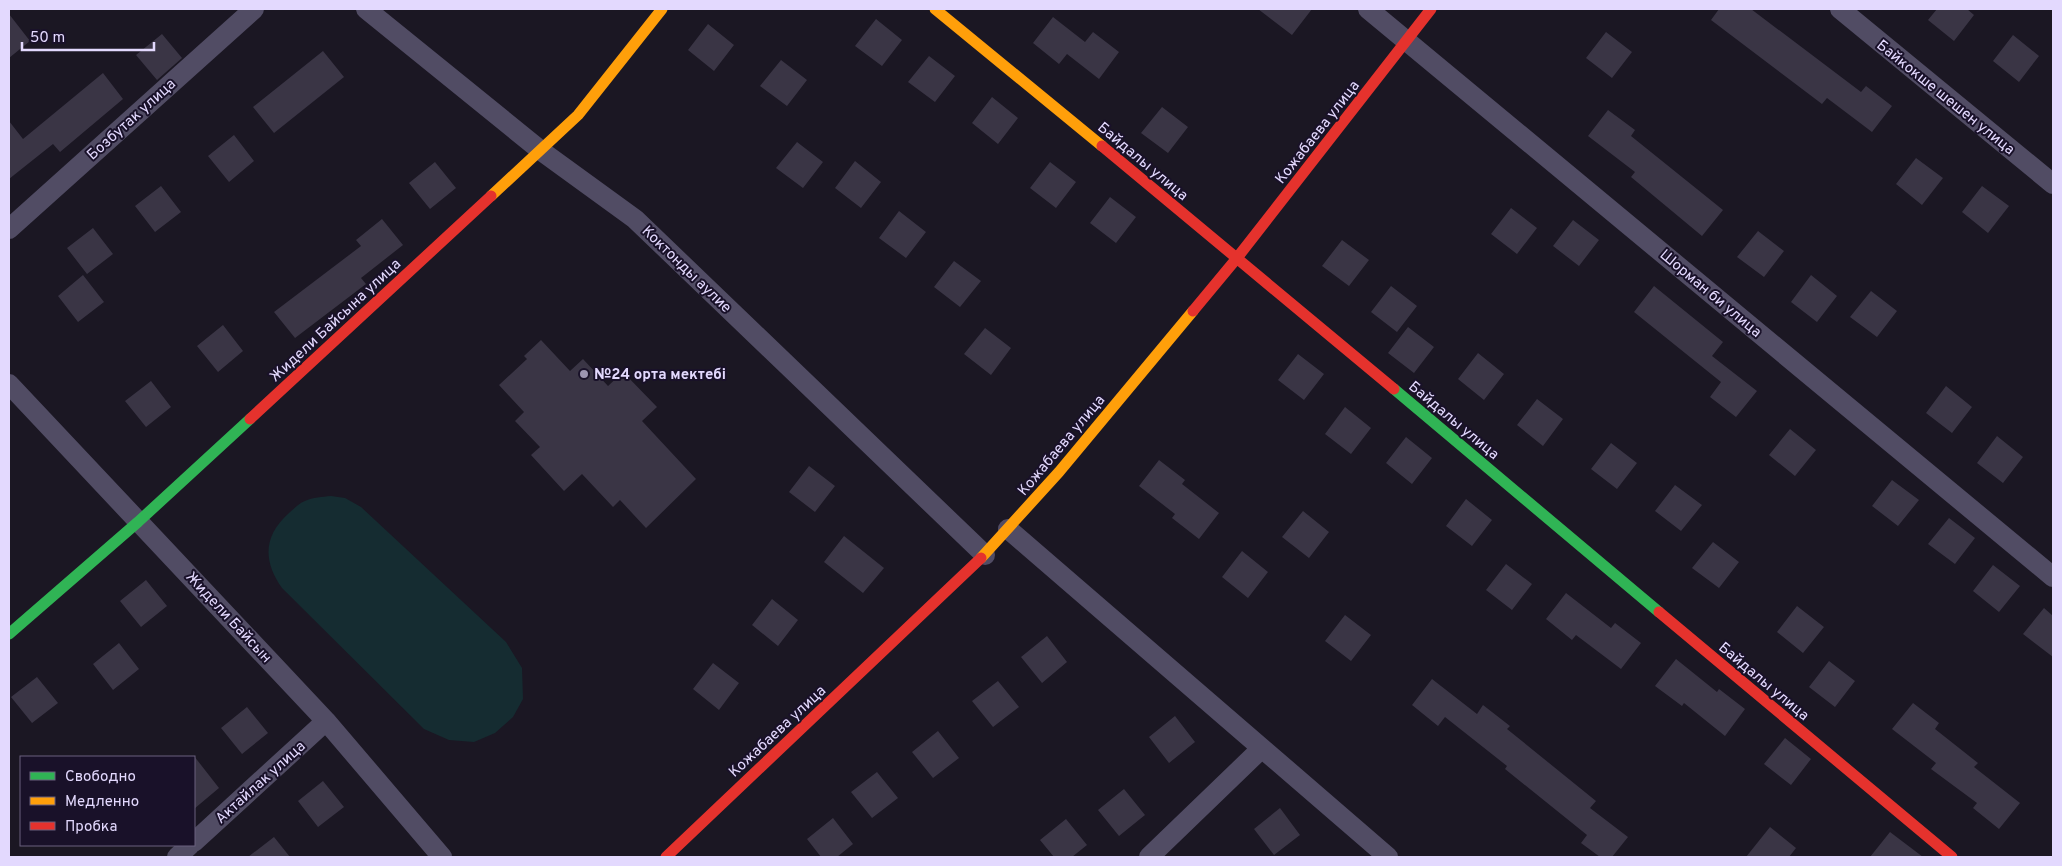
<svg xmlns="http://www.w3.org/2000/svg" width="2062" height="866" viewBox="0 0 2062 866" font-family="Overpass,sans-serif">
  <rect width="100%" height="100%" fill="#1b1723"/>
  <path fill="#152c31" d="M331 496 345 498 361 507 506 642 522 668 523 699 513 717 495 733 474 742 449 740 424 729 282 588C263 561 263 536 289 513 294 509 299 503 305 501 313 497 322 497 331 496Z"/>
  <path fill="#3a3545" d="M1258 9H1312L1292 35Z
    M1719 9H1751L1861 92 1866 86 1892 106 1872 132 1827 98 1822 104 1711 20Z
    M1937 9H1967L1974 15 1954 41 1928 20Z
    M9 14 30 41 9 58Z
    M1053 17 1085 42 1093 32 1119 52 1099 79 1067 54 1059 64 1033 43Z
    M876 19 902 40 882 66 855 46Z
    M708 24 734 45 714 71 688 50Z
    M1606 32 1632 52 1612 78 1586 58Z
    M162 34 182 58 157 80 136 55Z
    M2013 35 2039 56 2019 82 1993 61Z
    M323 51 344 77 274 133 253 107Z
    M929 56 955 76 935 102 908 82Z
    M781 60 807 80 787 106 760 86Z
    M103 73 123 99 60 152 53 144 9 179V121L23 139Z
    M992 97 1018 118 998 144 972 123Z
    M1162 107 1188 127 1168 153 1141 133Z
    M1608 110 1635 130 1631 136 1723 210 1702 236 1631 177 1635 172 1588 136Z
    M234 135 254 161 229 182 208 156Z
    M797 142 823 162 803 188 776 168Z
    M1916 158 1943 178 1922 205 1896 184Z
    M855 161 881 182 861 208 835 188Z
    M435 162 456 188 430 209 409 183Z
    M1050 162 1076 182 1056 208 1030 188Z
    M161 186 181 212 155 232 135 206Z
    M1982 186 2009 206 1988 233 1962 212Z
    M1110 197 1136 217 1116 243 1090 223Z
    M1511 208 1537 228 1517 254 1491 234Z
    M899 211 926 232 906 258 879 238Z
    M382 219 403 245 361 278 366 284 295 338 274 312 361 246 356 240Z
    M1573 220 1599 240 1579 266 1553 246Z
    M93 228 113 254 87 274 67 248Z
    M1758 231 1784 251 1764 277 1737 257Z
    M1342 240 1369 260 1349 286 1322 266Z
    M954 261 981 281 960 307 934 287Z
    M83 275 104 302 78 322 58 296Z
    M1811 275 1837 296 1817 322 1791 302Z
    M1391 286 1417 306 1397 332 1371 312Z
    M1654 286 1723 342 1712 356 1757 391 1736 417 1710 397 1721 382 1634 312Z
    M1871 291 1897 311 1877 337 1850 317Z
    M223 325 243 351 218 372 197 346Z
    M1408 327 1434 347 1414 373 1388 353Z
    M985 328 1011 348 991 375 964 354Z
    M541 340 570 371 583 359 608 386 623 372 657 407 642 421 696 479 646 528 620 500 613 507 582 474 564 491 531 455 540 447 515 421 524 412 499 385 527 359 524 356Z
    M1478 353 1504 374 1484 400 1458 379Z
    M1298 354 1324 374 1304 400 1278 380Z
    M151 381 171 407 146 427 125 401Z
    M1946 386 1972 407 1952 433 1926 413Z
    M1537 399 1563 419 1543 446 1517 425Z
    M1345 407 1371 428 1351 454 1325 434Z
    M1790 429 1816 450 1795 476 1769 455Z
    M1997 436 2023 457 2003 483 1977 463Z
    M1406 437 1432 458 1412 484 1386 463Z
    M1611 443 1637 463 1617 489 1591 469Z
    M1159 460 1185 480 1182 484 1219 513 1199 539 1172 518 1175 514 1139 486Z
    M809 466 835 486 815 512 789 492Z
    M1892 480 1919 500 1898 526 1872 506Z
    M1675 485 1702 505 1681 531 1655 511Z
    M1466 499 1492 520 1472 546 1446 526Z
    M1303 511 1329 532 1309 558 1282 537Z
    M1949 518 1975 538 1955 564 1928 544Z
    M844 536 884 568 863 593 824 562Z
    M1713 542 1739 562 1719 588 1692 568Z
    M1242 551 1268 572 1248 598 1222 577Z
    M1506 564 1532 584 1512 610 1486 590Z
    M1993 565 2020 586 1999 612 1973 591Z
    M146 580 167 606 141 627 120 601Z
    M1566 593 1611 628 1615 623 1641 643 1621 669 1576 635 1572 640 1546 619Z
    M772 599 798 620 778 646 752 625Z
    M1797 606 1824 627 1803 653 1777 632Z
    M2044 608 2053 616V657L2023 634Z
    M1345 615 1371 635 1351 661 1325 641Z
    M1047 636 1067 662 1042 683 1021 657Z
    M119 643 139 669 113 690 93 664Z
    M1676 659 1717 692 1719 689 1745 709 1725 736 1684 703 1682 706 1655 686Z
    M1829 661 1855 681 1835 707 1809 687Z
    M713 663 739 683 719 710 693 689Z
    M37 677 58 703 32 723 11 697Z
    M1432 679 1477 714 1483 705 1510 726 1507 729 1596 801 1590 808 1628 837 1612 857H1600L1581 843 1587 835 1505 769 1507 766 1445 717 1438 726 1412 705Z
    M998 681 1019 707 993 727 972 701Z
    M1913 703 1939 723 1935 729 1978 763 1974 767 2020 803 1999 829 1973 808 1977 803 1931 769 1936 763 1892 729Z
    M247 707 268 733 242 754 221 728Z
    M1175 716 1195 742 1169 763 1149 737Z
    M938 731 959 758 933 778 912 752Z
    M1785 738 1811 759 1791 785 1764 764Z
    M194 756 219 788 194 809Z
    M877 772 898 798 872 818 851 792Z
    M323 781 344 807 318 827 298 801Z
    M1124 789 1145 815 1119 836 1098 810Z
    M1280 808 1300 835 1274 855 1254 829Z
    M833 818 853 844 837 857H821L807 839Z
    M1066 819 1087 845 1072 857H1054L1040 840Z
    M1770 827 1796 848 1789 857H1746Z
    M1890 832 1923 857H1870Z
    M274 837 290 857H248Z"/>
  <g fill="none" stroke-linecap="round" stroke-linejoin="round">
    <path stroke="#514c64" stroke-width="20" d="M366 9 540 150 635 219 985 555
      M1368 9 2053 577
      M1840 9 2053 184
      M9 229 254 9
      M9 384 326 721 442 857
      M1008 529 1388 857
      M194 842 326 721
      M177 857 190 845
      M1149 857 1261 749"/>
    <path stroke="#30b455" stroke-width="11" d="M1394 389 1659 612
      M9 634 138 522 250 419"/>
    <path stroke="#ff9f0a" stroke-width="11" d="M935 9 1102 146
      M491 196 578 115 662 9
      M981 558 1059 472 1193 311"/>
    <path stroke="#e5322d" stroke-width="11" d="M1102 146 1394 389
      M1193 311 1237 258 1431 9
      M250 419 491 196
      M1659 612 1952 857
      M666 857 981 558"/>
  </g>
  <circle fill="#9d95b1" stroke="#191129" stroke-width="2" cx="584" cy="374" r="5"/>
  <g text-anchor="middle" stroke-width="4" stroke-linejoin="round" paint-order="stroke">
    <g font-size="15" fill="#e3d9fe" stroke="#191129">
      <text transform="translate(1946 97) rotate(39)" y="5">Байкокше шешен улица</text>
      <text transform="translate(131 119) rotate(-42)" y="5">Бозбутак улица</text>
      <text transform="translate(1317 132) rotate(-52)" y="5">Кожабаева улица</text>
      <text transform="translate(1143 161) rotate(40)" y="5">Байдалы улица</text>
      <text transform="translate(687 269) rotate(44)" y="5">Коктонды аулие</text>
      <text transform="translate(1711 293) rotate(40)" y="5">Шорман би улица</text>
      <text transform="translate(335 320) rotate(-43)" y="5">Жидели Байсына улица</text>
      <text transform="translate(1454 420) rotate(40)" y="5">Байдалы улица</text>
      <text transform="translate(1061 445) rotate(-50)" y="5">Кожабаева улица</text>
      <text transform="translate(229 617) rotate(47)" y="5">Жидели Байсын</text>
      <text transform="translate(1764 681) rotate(40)" y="5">Байдалы улица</text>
      <text transform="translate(777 731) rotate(-43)" y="5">Кожабаева улица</text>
      <text transform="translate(260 782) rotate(-42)" y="5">Актайлак улица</text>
    </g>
    <g font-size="15" font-weight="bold" fill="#e3d9fe" stroke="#191129" text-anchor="start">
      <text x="594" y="379">№24 орта мектебі</text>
    </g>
  </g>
  <rect width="2062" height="866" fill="none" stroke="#e3d9fe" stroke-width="20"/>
  <rect x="20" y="756" width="175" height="90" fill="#191129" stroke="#6a617e"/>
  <rect x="30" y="772" width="25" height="8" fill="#30b455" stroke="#6a617e"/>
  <text x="65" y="781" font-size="15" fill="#e3d9fe">Свободно</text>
  <rect x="30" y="797" width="25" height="8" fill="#ff9f0a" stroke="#6a617e"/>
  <text x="65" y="806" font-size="15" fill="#e3d9fe">Медленно</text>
  <rect x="30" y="822" width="25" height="8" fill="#e5322d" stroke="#6a617e"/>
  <text x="65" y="831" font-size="15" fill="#e3d9fe">Пробка</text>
  <path d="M22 42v8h132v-8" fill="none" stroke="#e3d9fe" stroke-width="2.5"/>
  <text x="30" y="42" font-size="15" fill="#e3d9fe" stroke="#191129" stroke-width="4" paint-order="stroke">50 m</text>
</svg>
